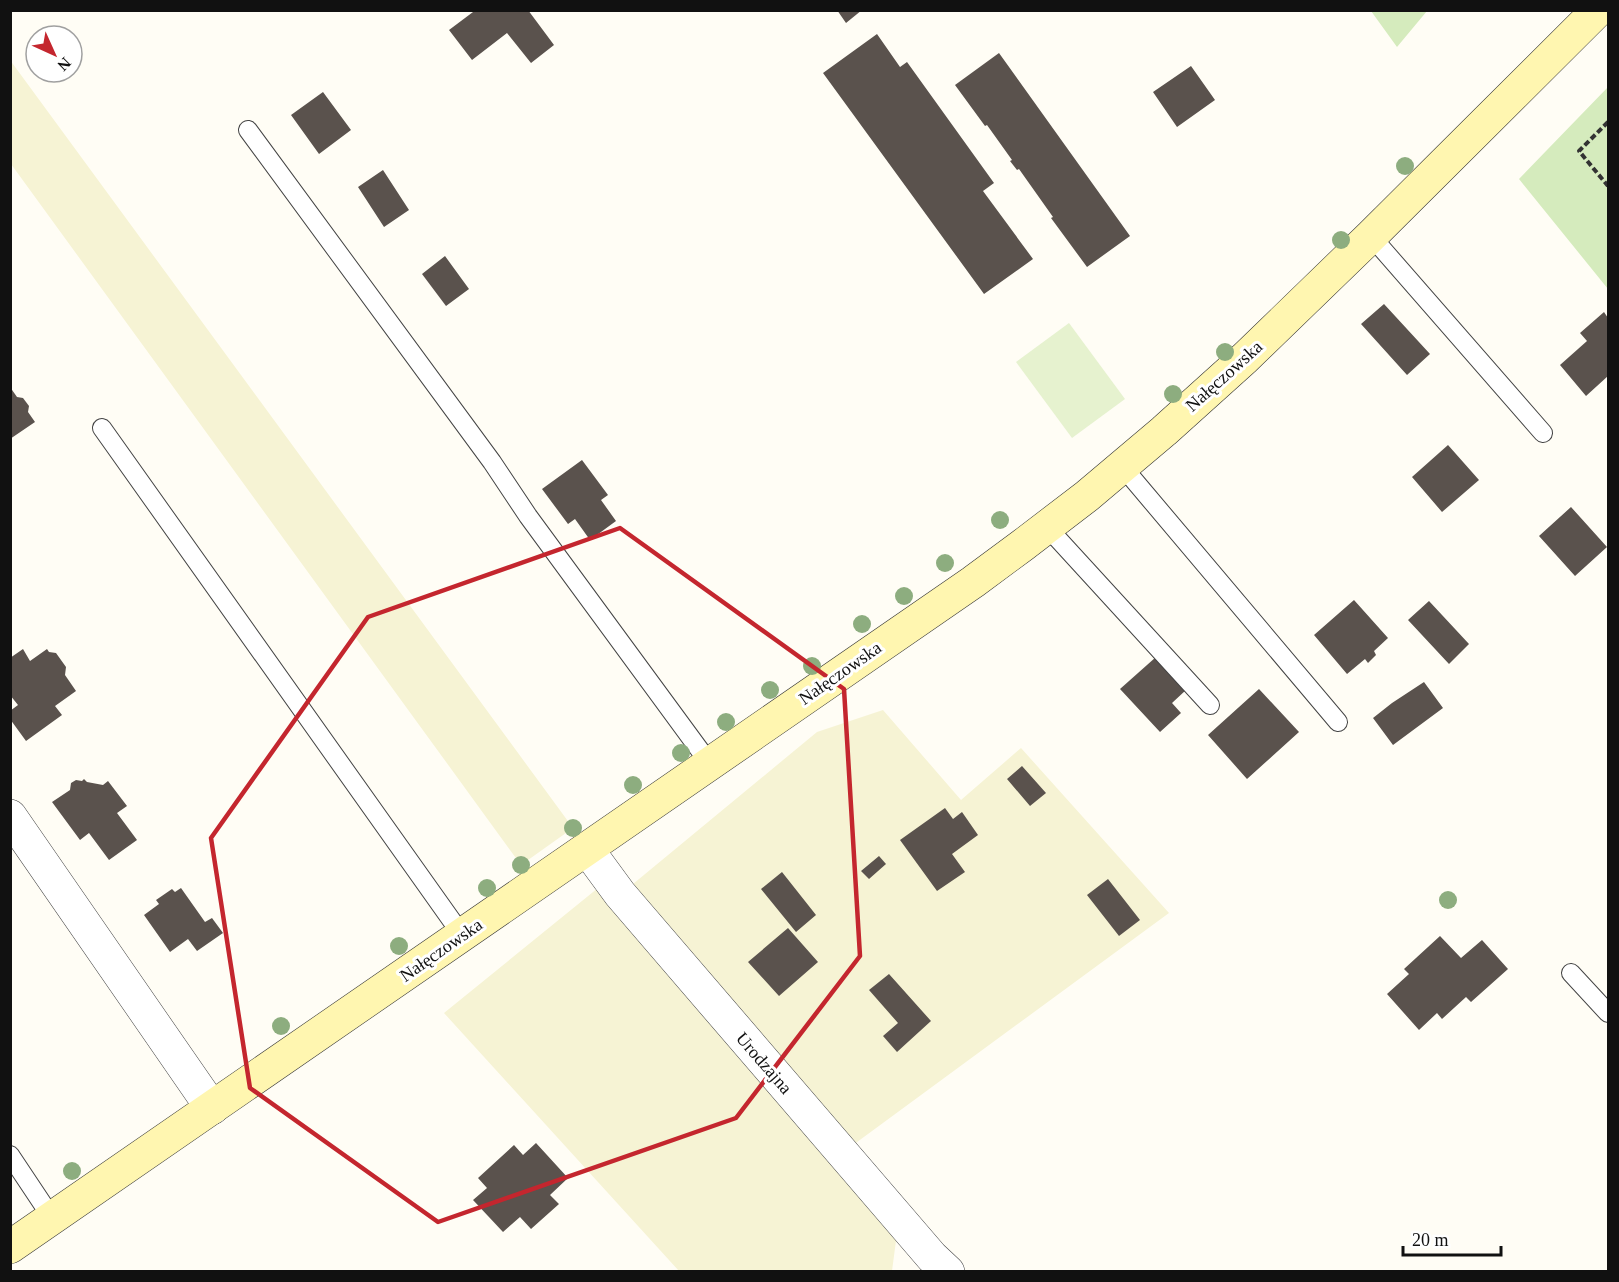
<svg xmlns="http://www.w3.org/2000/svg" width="1619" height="1282" viewBox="0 0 1619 1282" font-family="Georgia,serif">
  <rect width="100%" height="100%" fill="#fffdf5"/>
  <path fill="#f6f3d4" d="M10 60 573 828 521 865 11 164Z
    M883 710 961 800 1021 748 1169 913 853 1145 633 884 817 732Z
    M598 888 897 1233 892 1271H679L444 1013Z"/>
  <path fill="#d5ebbd" d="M1371 11H1427L1397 47Z
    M1608 87V289L1519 179Z"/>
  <path fill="#e6f2cf" d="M1069 323 1125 399 1072 438 1016 362Z"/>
  <path fill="#5a524d" d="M472 10H528L554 45 531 63 507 33 472 60 449 30 473 12Z
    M837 10H862L846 23Z
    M877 34 900 67 907 62 994 183 983 191 1033 259 984 294 823 73Z
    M999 53 1130 236 1087 267 1051 218 1053 217 1019 169 1017 170 1010 161 1012 160 987 125 985 126 955 85Z
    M1191 66 1215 100 1177 127 1153 92Z
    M323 92 351 130 319 154 291 115Z
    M383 170 409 210 384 227 358 187Z
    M445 256 469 289 446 306 422 274Z
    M1384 304 1430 354 1407 375 1361 324Z
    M1604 312 1608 318V376L1586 396 1560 365 1587 341 1580 333Z
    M10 387 17 397 23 398 29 406 28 412 35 422 10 439Z
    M1448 445 1479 480 1442 512 1412 477Z
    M582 460 608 495 601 500 616 521 590 540 575 519 568 524 542 489Z
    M1571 507 1607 547 1575 576 1539 536Z
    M1354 600 1388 638 1374 651 1376 655 1368 663 1365 659 1347 674 1314 635Z
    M1429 601 1469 644 1449 664 1408 620Z
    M23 649 30 661 47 649 49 652 56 653 66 667 65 675 76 691 55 706 62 715 26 741 10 719V711L18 705 10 695V658Z
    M1156 657 1186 690 1172 703 1181 713 1160 732 1120 689Z
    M1424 682 1443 708 1393 745 1373 718 1392 703Z
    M1259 689 1299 732 1247 779 1208 735Z
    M1022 766 1046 793 1030 806 1007 779Z
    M84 779 87 782 103 785 108 781 127 806 117 813 137 840 109 860 89 833 80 840 52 802 70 790 71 783 76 780 82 781Z
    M945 808 953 819 962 812 978 835 952 854 965 872 937 891 900 840Z
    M879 856 886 864 869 879 861 871Z
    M782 872 816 915 796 932 761 889Z
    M1108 879 1140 920 1119 936 1087 895Z
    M181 888 205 922 212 918 223 933 197 951 188 939 170 952 144 915 159 904 156 900 172 889 175 892Z
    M788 928 818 962 779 996 748 962Z
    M1440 936 1461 958 1482 940 1508 969 1471 1002 1466 997 1442 1019 1437 1013 1419 1030 1387 994 1409 974 1404 969Z
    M889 974 931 1021 897 1052 883 1036 898 1023 869 990Z
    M536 1143 568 1178 550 1195 559 1204 531 1229 520 1217 503 1232 473 1200 487 1188 478 1178 514 1145 523 1155Z"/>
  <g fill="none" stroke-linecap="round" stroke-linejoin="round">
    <g stroke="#444" stroke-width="20">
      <path id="lane" d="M248 130 492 462 528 516 710 764
        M1371 236 1543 433
        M102 428 462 935
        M1122 466 1338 722
        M1047 527 1210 705
        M1571 973 1608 1013
        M10 1155 52 1218"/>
    </g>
    <g stroke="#444" stroke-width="34">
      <path id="street" d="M10 816 212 1108
        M587 849 620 894 932 1257 948 1272"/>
    </g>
    <g stroke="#333" stroke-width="34">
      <path id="secondary" d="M10 1247 973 582 1023 545 1087 496 1164 431 1245 358 1371 236 1598 10"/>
    </g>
    <path stroke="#333" stroke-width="4" stroke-dasharray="6 3" stroke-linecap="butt" d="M1608 122 1579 151 1608 186"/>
    <use href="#lane" stroke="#fff" stroke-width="18"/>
    <use href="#street" stroke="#fff" stroke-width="33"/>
    <use href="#secondary" stroke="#fff6b0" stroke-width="33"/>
  </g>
  <g fill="#8dad7f">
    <circle cx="1405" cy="166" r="9"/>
    <circle cx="1341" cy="240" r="9"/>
    <circle cx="1225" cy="352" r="9"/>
    <circle cx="1173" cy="394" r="9"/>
    <circle cx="1000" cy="520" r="9"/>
    <circle cx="945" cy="563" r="9"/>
    <circle cx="904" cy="596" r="9"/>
    <circle cx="862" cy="624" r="9"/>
    <circle cx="812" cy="666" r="9"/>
    <circle cx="770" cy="690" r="9"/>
    <circle cx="726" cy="722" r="9"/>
    <circle cx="681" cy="753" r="9"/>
    <circle cx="633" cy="785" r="9"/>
    <circle cx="573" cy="828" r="9"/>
    <circle cx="521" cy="865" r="9"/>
    <circle cx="487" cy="888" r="9"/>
    <circle cx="1448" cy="900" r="9"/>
    <circle cx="399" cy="946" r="9"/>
    <circle cx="281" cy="1026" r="9"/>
    <circle cx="72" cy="1171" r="9"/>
  </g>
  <path fill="none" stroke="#c4262e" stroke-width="4.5" stroke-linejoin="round" d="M620 528 844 689 860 956 736 1118 438 1222 250 1088 211 838 368 617Z"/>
  <g text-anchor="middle" stroke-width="6" stroke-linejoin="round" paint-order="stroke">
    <g font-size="18" fill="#111" stroke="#fff">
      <text transform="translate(1224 376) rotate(-42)" y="6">Nałęczowska</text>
      <text transform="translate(840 673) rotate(-35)" y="6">Nałęczowska</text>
      <text transform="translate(441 950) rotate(-35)" y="6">Nałęczowska</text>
      <text transform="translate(764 1063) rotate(49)" y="6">Urodzajna</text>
    </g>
  </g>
  <rect width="1619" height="1282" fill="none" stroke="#111111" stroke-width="24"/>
  <g transform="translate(54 54) rotate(135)"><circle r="28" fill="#ffffff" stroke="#a0a0a0" stroke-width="1.5"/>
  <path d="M0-4.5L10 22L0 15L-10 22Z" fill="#c4262e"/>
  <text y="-9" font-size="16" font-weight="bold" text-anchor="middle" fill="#111111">N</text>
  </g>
  <path d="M1403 1246v9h98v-9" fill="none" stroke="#111111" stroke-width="3"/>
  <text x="1412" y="1246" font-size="18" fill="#111111" stroke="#ffffff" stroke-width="4.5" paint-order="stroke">20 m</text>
</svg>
